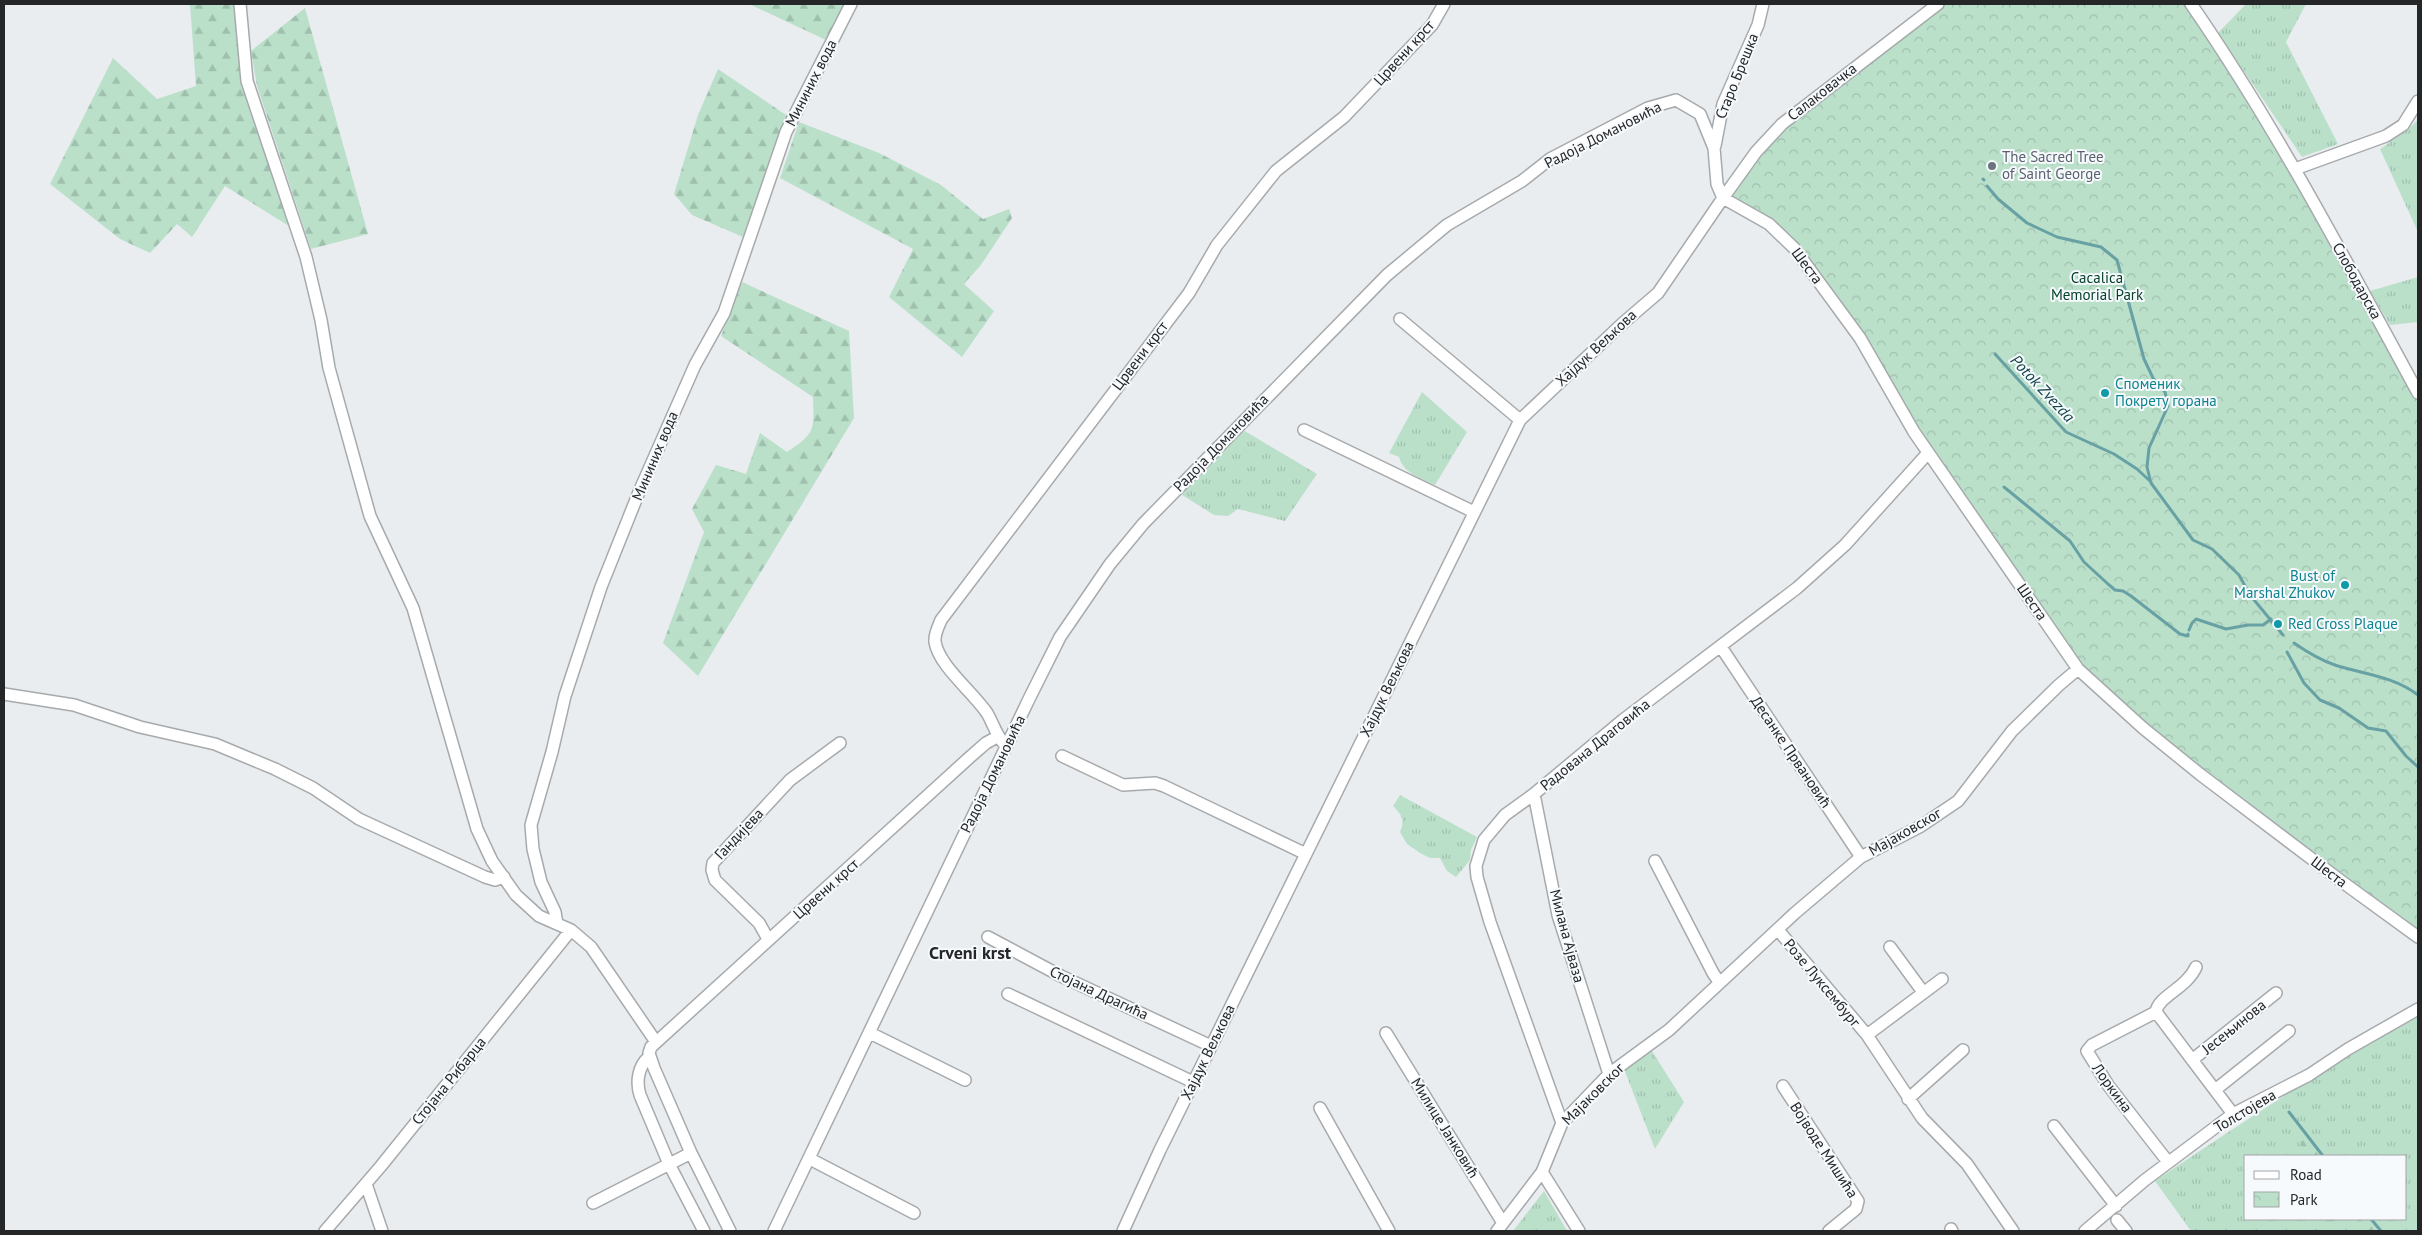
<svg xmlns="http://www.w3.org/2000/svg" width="2422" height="1235" viewBox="0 0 2422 1235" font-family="'PT Sans',sans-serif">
  <defs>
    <pattern id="grass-tufts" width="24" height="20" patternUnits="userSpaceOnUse" patternTransform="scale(1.25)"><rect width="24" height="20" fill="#bae0ca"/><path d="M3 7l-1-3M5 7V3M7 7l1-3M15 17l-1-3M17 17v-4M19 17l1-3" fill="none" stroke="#a0c0ae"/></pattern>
    <pattern id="forest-firs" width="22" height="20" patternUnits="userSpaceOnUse" patternTransform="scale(1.25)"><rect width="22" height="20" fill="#bae0ca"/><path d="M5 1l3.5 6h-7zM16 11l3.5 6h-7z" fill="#a0c0ae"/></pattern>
    <pattern id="park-crowns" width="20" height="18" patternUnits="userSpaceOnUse" patternTransform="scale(1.25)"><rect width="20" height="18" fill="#bae0ca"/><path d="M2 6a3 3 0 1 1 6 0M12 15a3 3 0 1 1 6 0" fill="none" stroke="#a0c0ae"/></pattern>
  </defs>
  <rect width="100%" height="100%" fill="#eaedf0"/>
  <path fill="url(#grass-tufts)" fill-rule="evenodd" d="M2246 4H2306L2286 42 2338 144 2302 157 2218 33Z
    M2418 120V232L2380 149 2405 132Z
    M2418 277V322L2390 325 2370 291Z
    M1422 392 1467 432 1435 485C1422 479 1403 473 1399 457L1389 453Z
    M1243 430 1317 474 1285 521 1238 509 1228 516 1214 515 1179 493Z
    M1400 795 1477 837 1471 850 1470 860 1456 877 1447 871 1440 858H1430L1420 853 1407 844 1400 832C1405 820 1402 815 1393 806Z
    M2418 1017V1231H2191L2155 1181C2241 1123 2327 1066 2418 1017ZM2246 1156H2406V1219H2246Z
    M1652 1051 1684 1102 1655 1149 1624 1069Z
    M1544 1191 1567 1231H1513Z"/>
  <path fill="url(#forest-firs)" d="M190 4H240L247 81 297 231 225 186 192 237 177 224 150 253 120 239 50 184 113 58 157 99 196 86Z
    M749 4H844L826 40Z
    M305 8 368 234 311 249 257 86 251 51Z
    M718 69 789 117 743 237 692 215 674 194 698 115Z
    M799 122 879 153 941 185 983 219 1009 209 1012 218 981 265 964 284 994 311 962 357 889 297 913 249 780 178Z
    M742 282 849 331 854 418 698 676 663 643 704 532 692 509 716 465 746 474 760 433 787 452C816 433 814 430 813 397L721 336Z
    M2305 1136H2317L2332 1156H2304L2299 1148Z
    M2320 1219H2351L2336 1230Z
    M2356 1219H2380L2390 1231H2367Z"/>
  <path fill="url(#park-crowns)" d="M1938 4H2191L2214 37 2418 393V937L2097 688 2002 560 1860 338 1794 248 1723 198 1782 124Z"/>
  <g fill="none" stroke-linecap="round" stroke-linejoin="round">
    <path stroke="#68a1a4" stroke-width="3" d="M1983 179 1984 180
      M1987 186 1998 199 2027 223 2057 237 2101 247 2117 260 2144 359 2153 378 2165 392 2168 406 2149 448 2147 467 2151 483 2193 540 2212 549 2239 575 2250 595 2283 635
      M1995 354 2066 432 2114 454 2137 469 2151 482
      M2004 487 2070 541 2084 562 2108 584 2115 590 2123 591 2131 596 2180 634 2188 636V634
      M2189 630 2192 623 2196 619 2226 629 2248 625H2263L2271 619
      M2294 643C2307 652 2320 660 2335 665 2363 674 2393 676 2418 695
      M2287 652 2304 683 2320 700 2339 708 2368 728 2386 731 2406 756 2418 767
      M2289 1112 2323 1156
      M2371 1219 2381 1231"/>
    <g stroke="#a7aaac" stroke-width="14">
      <path id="minor" d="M240 4 247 81 306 257 321 320 329 368 370 516 413 608 477 829 492 861 516 895 539 916 571 930 591 947 656 1042
        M2191 4C2276 127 2346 261 2418 393
        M1715 146 1723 104 1758 25 1763 4
        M2295 169 2386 136 2403 125 2418 101
        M1400 319 1520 420
        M1304 430 1474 512
        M1721 647 1861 857
        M4 694 74 705 140 727 215 744 275 769 313 788 359 819 485 877 495 880 504 877
        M1006 746C996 736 994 725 987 713 973 692 939 666 935 642 934 635 938 627 941 620L1189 293 1217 245 1276 171 1344 117 1432 25 1444 4
        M1062 756 1123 785 1155 783 1164 786 1306 854
        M1534 794 1558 915 1609 1074
        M1655 861 1713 973 1719 982
        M557 924 555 912 541 882 533 849 531 825 552 752 565 696 601 587 639 492 695 365 724 313 786 132 851 4
        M1778 930 1867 1035 1922 1118 1967 1164 2013 1231
        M988 937 1061 976 1211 1046
        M768 939 759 923 715 880 712 870 713 863 790 780 840 743
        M1890 947 1923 992
        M2196 967C2186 989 2158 996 2156 1012L2233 1114
        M1008 994 1193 1082
        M2156 1012 2092 1045 2087 1051 2108 1085 2168 1162
        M870 1033 965 1080
        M1386 1033 1503 1223
        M1867 1035 1942 979
        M649 1057C638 1066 636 1082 640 1095L669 1164 704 1231
        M2192 1060 2276 993
        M1783 1086 1858 1201 1856 1209 1829 1231
        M2215 1090 2289 1031
        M1908 1099 1963 1050
        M1320 1108 1389 1231
        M1562 1123 1490 922 1477 877 1476 866 1484 840 1505 815 1534 794 1623 720 1797 588 1845 545 1928 453
        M2054 1126 2116 1206
        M810 1159 914 1213
        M1542 1172 1579 1231
        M366 1184 382 1231
        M593 1203 691 1153
        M2117 1220 2126 1231
        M1951 1229 1952 1231
        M325 1231 381 1166 571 930
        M730 1231 691 1153 654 1068 649 1053 651 1047 970 757 986 743 997 737
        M774 1231 1029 699 1060 637 1110 564 1143 524 1387 275 1447 225 1522 181 1550 159 1648 108 1676 100 1700 114 1714 148 1717 184 1723 198 1769 224 1794 248 1860 338 1914 432 2078 669 2143 728 2201 775 2341 881 2418 937
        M1123 1231 1160 1150 1520 420 1623 323 1658 293 1723 198 1756 152 1782 124 1938 4
        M1497 1231 1542 1172 1562 1123 1609 1074 1669 1030 1795 913 1861 857 1921 826 1958 801 2012 731 2059 685 2078 669
        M2085 1231 2145 1180 2233 1114 2309 1075 2348 1049 2418 1009"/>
    </g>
    <use href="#minor" stroke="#fff" stroke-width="11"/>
  </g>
  <circle fill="#6b7280" stroke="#f7fafd" stroke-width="2" cx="1992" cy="166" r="5"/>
  <g fill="#0f9aa8" stroke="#f7fafd" stroke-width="2">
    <circle cx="2105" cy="393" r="5"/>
    <circle cx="2345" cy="585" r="5"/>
    <circle cx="2278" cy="624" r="5"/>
  </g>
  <g text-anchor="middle" stroke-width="4" stroke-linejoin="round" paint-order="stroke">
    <g font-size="15" fill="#252627" stroke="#f7fafd">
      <text transform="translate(1404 53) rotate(-48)" y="5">Црвени крст</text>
      <text transform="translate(1737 76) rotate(-68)" y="5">Старо Брешка</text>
      <text transform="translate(811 83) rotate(-63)" y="5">Мининих вода</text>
      <text transform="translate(1822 92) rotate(-38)" y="5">Салаковачка</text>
      <text transform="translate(1603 135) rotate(-27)" y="5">Радоја Домановића</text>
      <text transform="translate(1807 266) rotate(53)" y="5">Шеста</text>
      <text transform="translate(2357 281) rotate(61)" y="5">Слободарска</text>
      <text transform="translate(1596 348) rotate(-43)" y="5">Хајдук Вељкова</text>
      <text transform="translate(1140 356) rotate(-53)" y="5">Црвени крст</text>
      <text transform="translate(1221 443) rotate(-46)" y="5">Радоја Домановића</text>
      <text transform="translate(655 456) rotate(-67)" y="5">Мининих вода</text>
      <text transform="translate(2032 602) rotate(55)" y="5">Шеста</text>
      <text transform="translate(1387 689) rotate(-64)" y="5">Хајдук Вељкова</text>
      <text transform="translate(1595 745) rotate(-39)" y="5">Радована Драговића</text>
      <text transform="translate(1791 752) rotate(56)" y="5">Десанке Првановић</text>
      <text transform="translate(993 774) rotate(-64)" y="5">Радоја Домановића</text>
      <text transform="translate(1905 832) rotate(-30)" y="5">Мајаковског</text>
      <text transform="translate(739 834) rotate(-47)" y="5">Гандијева</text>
      <text transform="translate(2329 872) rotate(37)" y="5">Шеста</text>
      <text transform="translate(826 889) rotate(-42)" y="5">Црвени крст</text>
      <text transform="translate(1567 936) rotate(75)" y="5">Милана Ајваза</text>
      <text transform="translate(1822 983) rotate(50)" y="5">Розе Луксембург</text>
      <text transform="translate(1099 993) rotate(25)" y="5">Стојана Драгића</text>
      <text transform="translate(2234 1027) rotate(-39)" y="5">Јесењинова</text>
      <text transform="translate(1208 1052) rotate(-64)" y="5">Хајдук Вељкова</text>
      <text transform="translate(449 1081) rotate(-51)" y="5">Стојана Рибарца</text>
      <text transform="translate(2112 1088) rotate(54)" y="5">Лоркина</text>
      <text transform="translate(1593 1094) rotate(-45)" y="5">Мајаковског</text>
      <text transform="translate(2245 1111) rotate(-31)" y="5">Толстојева</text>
      <text transform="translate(1445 1128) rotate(58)" y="5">Милице Јанковић</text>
      <text transform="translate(1824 1150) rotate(57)" y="5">Војводе Мишића</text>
    </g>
    <g font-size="15" fill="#5b616d" stroke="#f7fafd" text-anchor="start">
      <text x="2002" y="162">The Sacred Tree<tspan x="2002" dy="17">of Saint George</tspan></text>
    </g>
    <g font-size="15" fill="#054129" stroke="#f7fafd">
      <text x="2097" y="283">Cacalica<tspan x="2097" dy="17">Memorial Park</tspan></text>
    </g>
    <g font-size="15" fill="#0d838f" stroke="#f7fafd" text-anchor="start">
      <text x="2115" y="389">Споменик<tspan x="2115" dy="17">Покрету горана</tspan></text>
      <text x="2335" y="581" text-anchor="end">Bust of<tspan x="2335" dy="17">Marshal Zhukov</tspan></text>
      <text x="2288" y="629">Red Cross Plaque</text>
    </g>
    <g font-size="16" font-style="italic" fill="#13474a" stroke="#f7fafd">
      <text transform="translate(2043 388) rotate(47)" y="6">Potok Zvezda</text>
    </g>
    <g font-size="18" font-weight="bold" fill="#252627" stroke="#f7fafd">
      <text x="970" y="959">Crveni krst</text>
    </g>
  </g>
  <rect width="2422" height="1235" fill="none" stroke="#252627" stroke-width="10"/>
  <rect x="2244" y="1155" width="162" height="65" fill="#f7fafd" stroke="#a3a5a7"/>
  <rect x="2254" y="1171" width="25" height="8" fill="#ffffff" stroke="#a3a5a7"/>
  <text x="2290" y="1180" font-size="15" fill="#252627">Road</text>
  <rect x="2254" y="1192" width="25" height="15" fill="url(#park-crowns)" stroke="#a3a5a7"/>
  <text x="2290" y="1205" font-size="15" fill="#252627">Park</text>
</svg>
